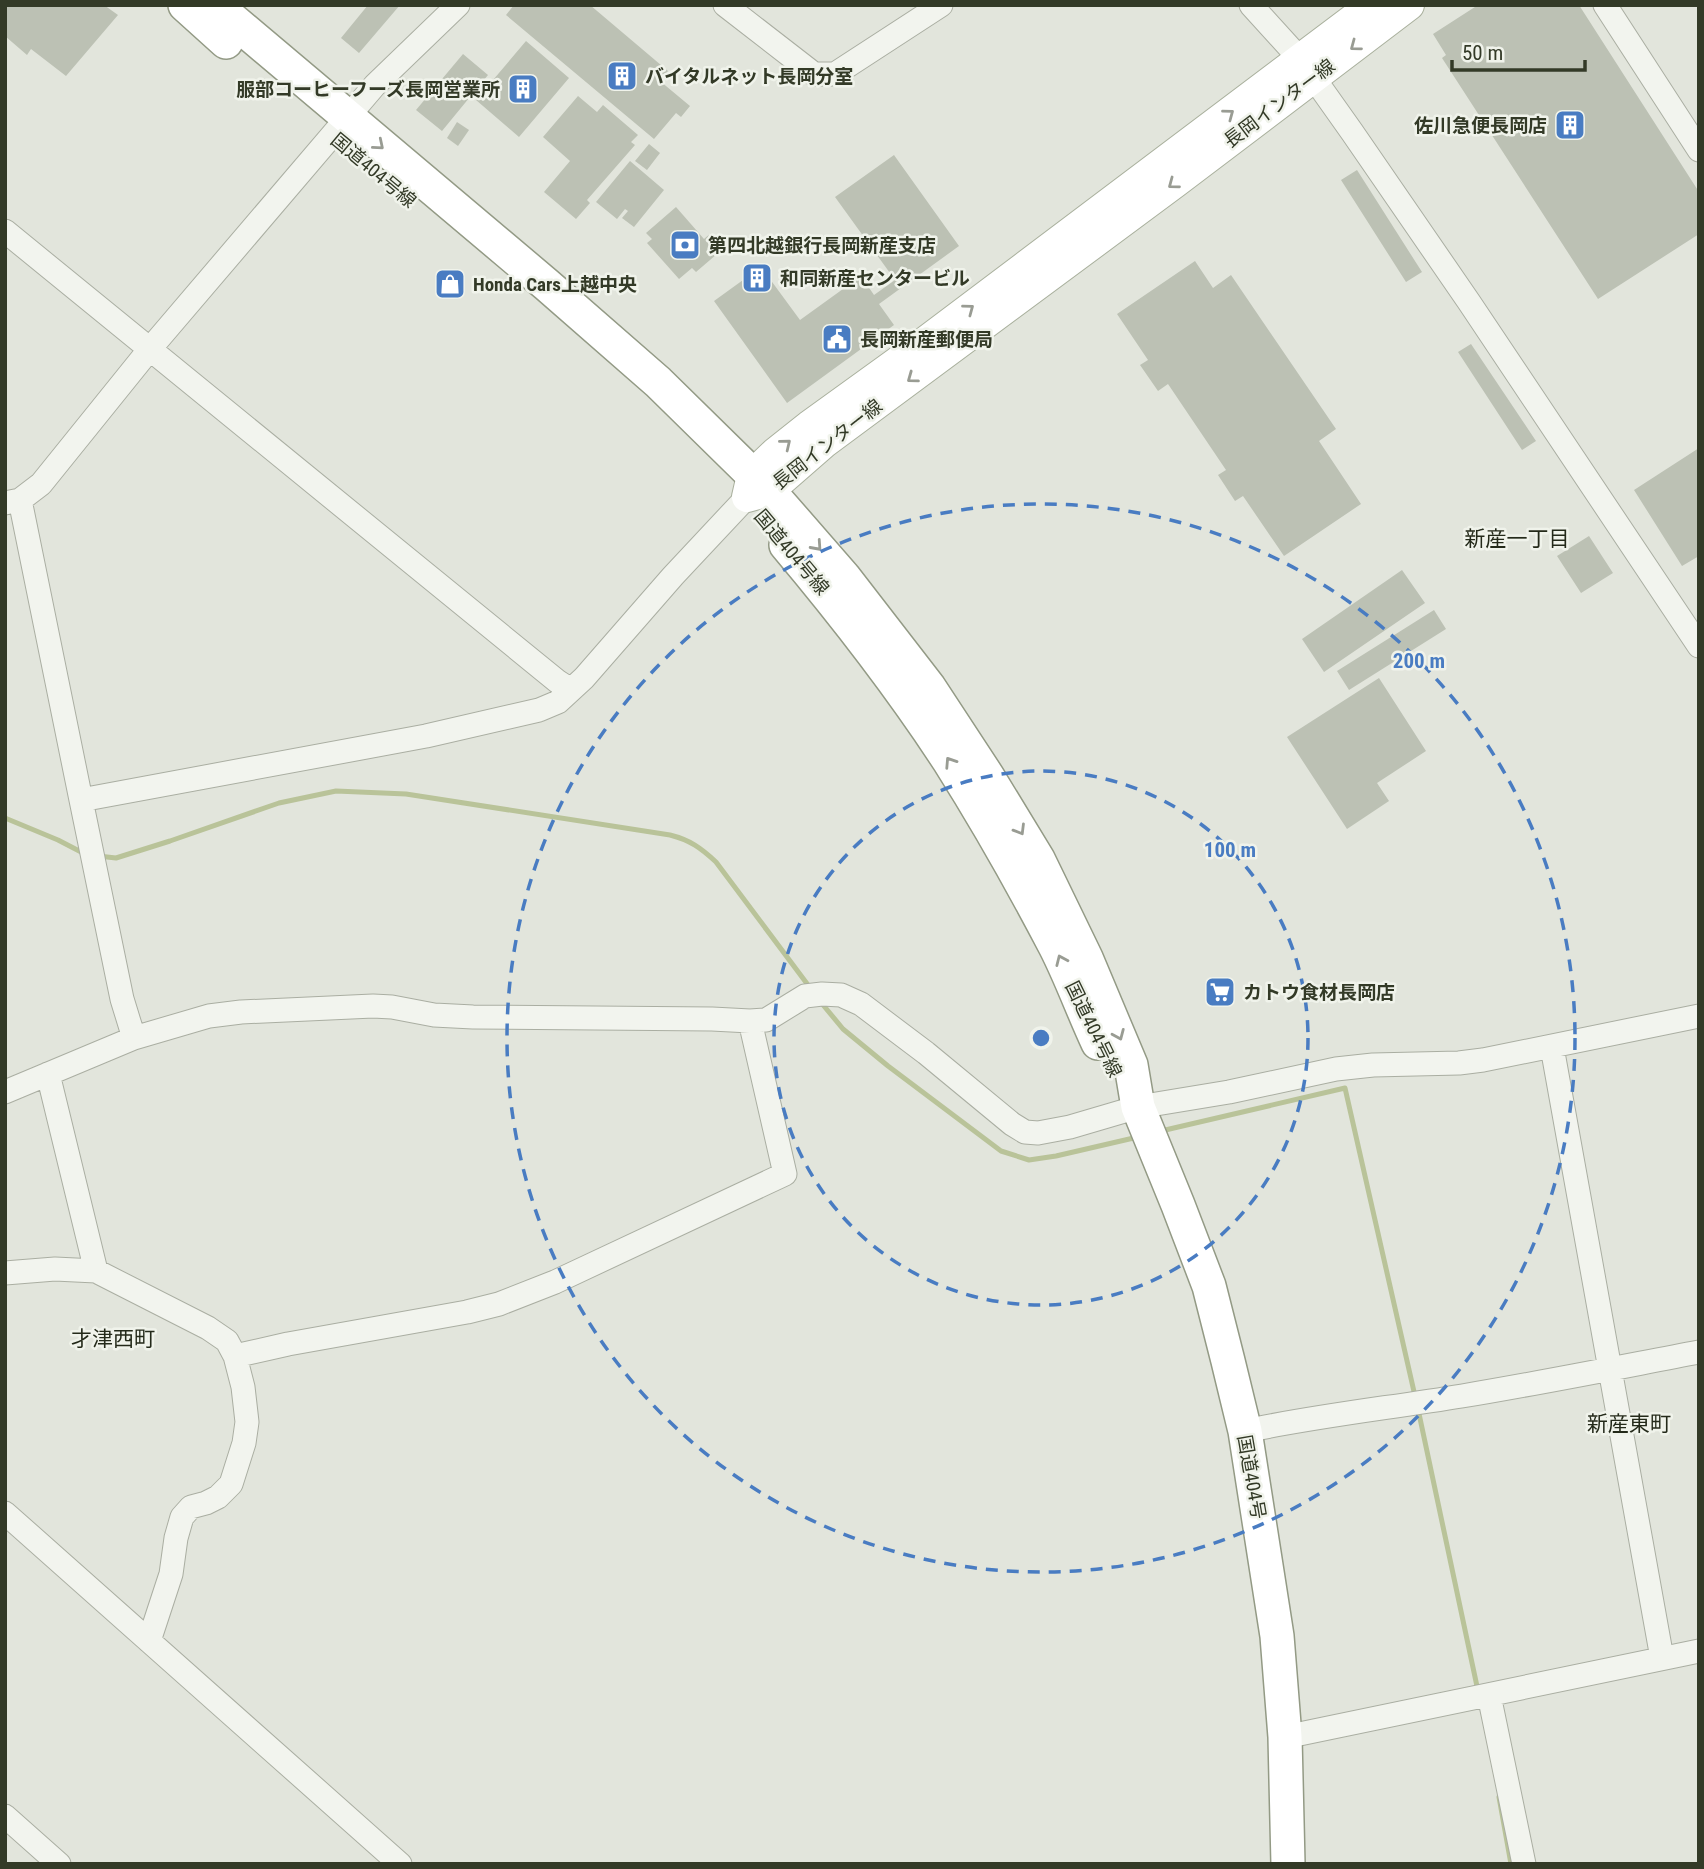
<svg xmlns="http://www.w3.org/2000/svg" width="1704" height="1869" viewBox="0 0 1704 1869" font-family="'Roboto Condensed','Noto Sans JP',sans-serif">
  <rect width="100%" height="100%" fill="#e2e5dc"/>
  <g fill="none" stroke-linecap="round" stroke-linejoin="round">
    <path stroke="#b9c399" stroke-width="5" d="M5 818 58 840 85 854
      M98 856 116 858 170 841 279 803 336 791 406 794 670 835C690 840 701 848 716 862L811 989
      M819 1000 843 1029 888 1066 1001 1151 1029 1160 1056 1156 1138 1137
      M1161 1131 1345 1088 1415 1396
      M1418 1409 1478 1691
      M1499 1797 1511 1864"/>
  </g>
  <path fill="#bcc1b4" d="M5 5H104L118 15 66 76 31 49 27 55 5 36Z
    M368 5H400L359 53 341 38Z
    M514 5H590L668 71 660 81 690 106 681 117 676 113 654 139 506 15Z
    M1478 5H1579L1699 192V234L1598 299 1442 58 1446 55 1433 34Z
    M526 41 569 78 519 137 476 100Z
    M463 54 488 75 442 131 416 110Z
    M578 96 597 112 603 105 638 135 631 142 635 145 587 200 590 203 576 219 544 192 570 161 543 137Z
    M457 122 469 130 458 146 447 138Z
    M649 144 660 153 647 170 635 161Z
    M894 155 959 246 879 304 894 325 787 403 714 301 761 267 800 320 861 276 874 295 895 280 835 197Z
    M630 161 664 190 634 227 622 218 628 211 625 209 617 219 596 202Z
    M1357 170 1422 272 1406 282 1341 180Z
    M676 207 704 239 711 233 724 248 696 272 692 268 679 279 647 243 652 239 646 233Z
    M1195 261 1213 288 1231 275 1336 429 1319 441 1361 504 1284 556 1243 496 1235 501 1218 475 1226 470 1168 384 1158 391 1140 365 1148 360 1117 314Z
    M1471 344 1536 441 1522 450 1458 352Z
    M1699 448V556L1682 566 1634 490Z
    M1589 536 1613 573 1581 593 1557 556Z
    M1402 570 1425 603 1324 672 1302 639Z
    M1434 610 1446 629 1349 690 1337 671Z
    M1379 678 1426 751 1377 783 1389 801 1347 829 1287 737Z"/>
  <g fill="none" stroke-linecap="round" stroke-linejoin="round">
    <g stroke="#aaaea2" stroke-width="25">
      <path id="minor" d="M725 5 814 74H835L941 5
        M1251 5 1301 60 1352 132 1469 302 1699 646
        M1605 5 1699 150
        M5 231 557 681 571 690 584 678 673 576 747 497
        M20 500 81 800
        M5 503 20 500 41 484 149 350 375 85 458 5
        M134 1038 122 999 81 800 426 736 539 710 558 702 571 690
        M1552 1047 1662 1658
        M48 1074 96 1271
        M5 1092 134 1038 209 1016 241 1012 373 1006 392 1007 434 1015 473 1017 712 1019 750 1021 766 1020 805 996 822 994 841 995 861 1004 926 1053 1012 1124 1025 1132 1038 1133 1070 1127 1138 1107 1229 1092 1336 1069 1373 1065 1459 1063 1483 1060 1699 1016
        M5 1273 55 1269 96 1271 208 1328 227 1341 235 1356 243 1387 247 1422 244 1443 231 1484 218 1497 206 1503 191 1507 182 1517 176 1538 171 1574 149 1641
        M235 1356 288 1344 467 1312 499 1304 555 1282 785 1174 750 1021
        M1245 1431C1316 1416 1389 1408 1462 1396 1541 1383 1620 1367 1699 1352
        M5 1513 400 1864
        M1489 1695 1524 1864
        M1285 1737 1699 1651
        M5 1816 59 1864"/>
    </g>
    <g stroke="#a9b09d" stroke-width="32">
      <path id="major" d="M747 497 769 491 824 443 1176 182 1409 5
        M747 497 752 475 775 453 809 426 917 348 1372 5"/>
    </g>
    <g stroke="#939a85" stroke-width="36">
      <path id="highway" d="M185 5 226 42
        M215 5 547 285 658 382 769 491 844 577 929 687 988 777 1038 859 1086 958 1131 1065 1138 1107 1178 1205 1209 1286 1228 1361 1245 1431 1277 1636 1285 1737 1288 1864
        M786 545C844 614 900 686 949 761 987 821 1022 883 1055 946 1071 977 1083 1011 1098 1043"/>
    </g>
    <use href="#minor" stroke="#f2f4ee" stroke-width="23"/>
    <use href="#major" stroke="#fff" stroke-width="30"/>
    <use href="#highway" stroke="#fff" stroke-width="33"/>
  </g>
  <defs><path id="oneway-chevron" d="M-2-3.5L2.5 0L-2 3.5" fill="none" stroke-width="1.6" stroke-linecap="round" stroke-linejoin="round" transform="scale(1.75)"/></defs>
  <g stroke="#999c93">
    <use href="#oneway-chevron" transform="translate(1355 46) rotate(143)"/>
    <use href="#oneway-chevron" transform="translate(1229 114) rotate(-37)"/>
    <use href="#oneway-chevron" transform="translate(379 145) rotate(40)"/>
    <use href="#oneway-chevron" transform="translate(1173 184) rotate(143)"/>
    <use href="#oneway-chevron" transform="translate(969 309) rotate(-37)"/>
    <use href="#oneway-chevron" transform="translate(912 378) rotate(144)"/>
    <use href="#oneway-chevron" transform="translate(786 444) rotate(-39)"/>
    <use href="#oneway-chevron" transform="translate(817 546) rotate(48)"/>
    <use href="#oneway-chevron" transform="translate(950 762) rotate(-123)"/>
    <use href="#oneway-chevron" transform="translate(1020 830) rotate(59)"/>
    <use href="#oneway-chevron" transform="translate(1061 960) rotate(-114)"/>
    <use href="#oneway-chevron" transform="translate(1119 1035) rotate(67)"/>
  </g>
  <g fill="none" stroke="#497cc2" stroke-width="3.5" stroke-dasharray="12 9">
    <circle cx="1041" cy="1038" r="267"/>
    <circle cx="1041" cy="1038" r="534"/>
  </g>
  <defs>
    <g id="building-square" transform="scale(1.575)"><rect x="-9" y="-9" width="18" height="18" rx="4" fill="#497cc2" stroke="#f0f3eb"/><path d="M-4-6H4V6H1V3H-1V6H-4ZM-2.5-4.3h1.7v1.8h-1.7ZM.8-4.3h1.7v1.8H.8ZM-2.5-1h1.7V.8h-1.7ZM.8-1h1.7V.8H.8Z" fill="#fff"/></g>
    <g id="bank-square" transform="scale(1.575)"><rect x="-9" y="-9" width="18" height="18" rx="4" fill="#497cc2" stroke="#f0f3eb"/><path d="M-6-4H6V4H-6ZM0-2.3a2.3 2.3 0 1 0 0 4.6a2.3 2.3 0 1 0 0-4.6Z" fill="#fff"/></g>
    <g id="shop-square" transform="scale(1.575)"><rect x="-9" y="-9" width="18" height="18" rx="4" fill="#497cc2" stroke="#f0f3eb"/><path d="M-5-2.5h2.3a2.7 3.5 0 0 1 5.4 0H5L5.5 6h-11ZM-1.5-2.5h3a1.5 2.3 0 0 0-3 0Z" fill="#fff"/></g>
    <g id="civic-square" transform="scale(1.575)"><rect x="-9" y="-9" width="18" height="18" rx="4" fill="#497cc2" stroke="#f0f3eb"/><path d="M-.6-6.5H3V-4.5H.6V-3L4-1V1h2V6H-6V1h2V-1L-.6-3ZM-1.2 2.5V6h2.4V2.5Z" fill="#fff"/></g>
    <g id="supermarket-square" transform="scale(1.575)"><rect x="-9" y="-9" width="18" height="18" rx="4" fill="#497cc2" stroke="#f0f3eb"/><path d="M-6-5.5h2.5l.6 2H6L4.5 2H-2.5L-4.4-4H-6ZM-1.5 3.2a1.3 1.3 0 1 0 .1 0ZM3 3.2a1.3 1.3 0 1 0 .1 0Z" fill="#fff"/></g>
  </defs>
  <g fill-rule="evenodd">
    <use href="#building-square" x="622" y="76"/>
    <use href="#building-square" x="523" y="89"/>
    <use href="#building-square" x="1570" y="125"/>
    <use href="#bank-square" x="685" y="245"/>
    <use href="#building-square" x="757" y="278"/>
    <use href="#shop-square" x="450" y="284"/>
    <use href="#civic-square" x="837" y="339"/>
    <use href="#supermarket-square" x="1220" y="992"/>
  </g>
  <g text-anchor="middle" stroke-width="5" stroke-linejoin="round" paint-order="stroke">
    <g font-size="19" font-weight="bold" fill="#333a27" stroke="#f0f3eb" text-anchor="start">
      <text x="645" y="83">バイタルネット長岡分室</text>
      <text x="500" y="96" text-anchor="end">服部コーヒーフーズ長岡営業所</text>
      <text x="1547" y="132" text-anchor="end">佐川急便長岡店</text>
      <text x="708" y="252">第四北越銀行長岡新産支店</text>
      <text x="780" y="285">和同新産センタービル</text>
      <text x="473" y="291">Honda Cars上越中央</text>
      <text x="860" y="346">長岡新産郵便局</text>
      <text x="1243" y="999">カトウ食材長岡店</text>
    </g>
    <g font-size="19" fill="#333a27" stroke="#f0f3eb">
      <text transform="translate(1279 103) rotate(-37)" y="7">長岡インター線</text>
      <text transform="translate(374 170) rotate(40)" y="7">国道404号線</text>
      <text transform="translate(827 444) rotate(-38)" y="7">長岡インター線</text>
      <text transform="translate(792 552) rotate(50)" y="7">国道404号線</text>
      <text transform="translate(1094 1029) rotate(64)" y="7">国道404号線</text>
      <text transform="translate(1252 1477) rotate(80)" y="7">国道404号</text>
    </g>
    <g font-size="21" fill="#242a1a" stroke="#f0f3eb">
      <text x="1517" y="546">新産一丁目</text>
      <text x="113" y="1346">才津西町</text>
      <text x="1629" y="1431">新産東町</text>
    </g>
  </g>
  <circle cx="1041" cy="1038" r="10" fill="#497cc2" stroke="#f0f3eb" stroke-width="3.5"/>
  <g font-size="21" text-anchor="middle" font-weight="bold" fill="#497cc2" stroke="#f0f3eb" stroke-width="5" stroke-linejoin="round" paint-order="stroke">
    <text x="1419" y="668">200 m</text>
    <text x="1230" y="857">100 m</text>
  </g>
  <rect width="1704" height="1869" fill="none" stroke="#333a27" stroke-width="14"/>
  <path d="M1452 60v10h133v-10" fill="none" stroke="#333a27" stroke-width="3.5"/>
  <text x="1462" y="60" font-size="21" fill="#333a27" stroke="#f0f3eb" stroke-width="5" paint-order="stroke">50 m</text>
</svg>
